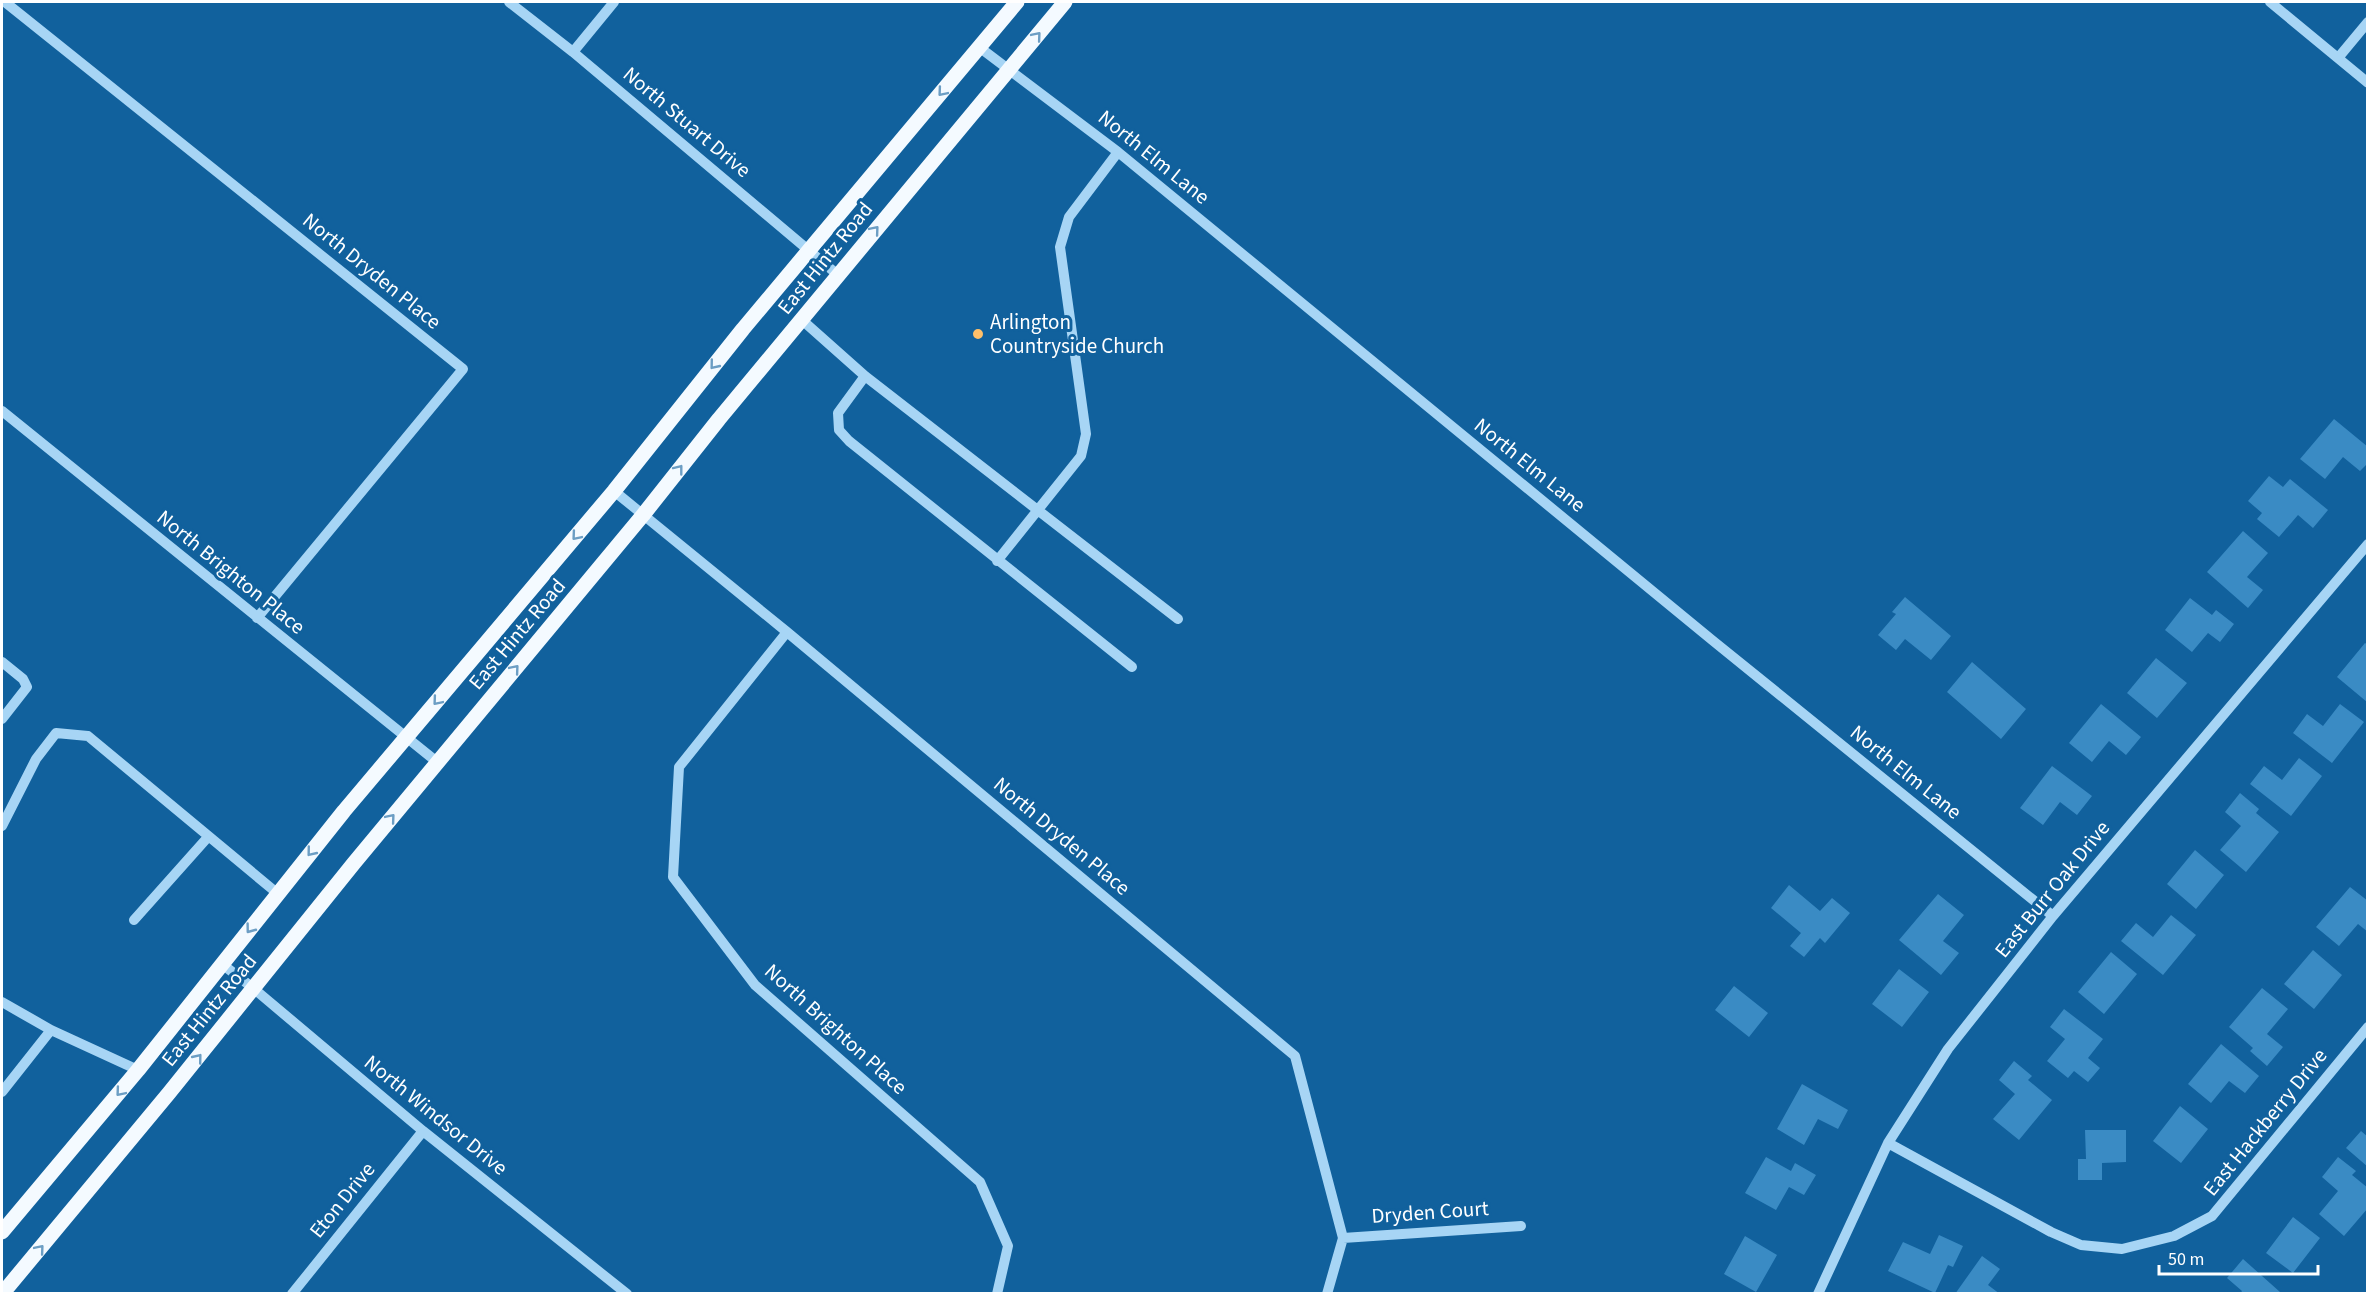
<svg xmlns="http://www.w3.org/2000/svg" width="2369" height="1295" viewBox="0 0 2369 1295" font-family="'Source Sans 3',sans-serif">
  <rect width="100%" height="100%" fill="#11619d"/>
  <path fill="#3a8bc4" d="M2334 419 2368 447V463L2360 471 2343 457 2325 479 2300 459Z
    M2269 476 2283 487 2290 479 2328 510 2313 528 2298 515 2279 537 2257 519 2262 513 2248 501Z
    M2243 531 2268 553 2247 577 2263 590 2248 608 2207 572Z
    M1905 597 1951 636 1931 660 1905 639 1896 650 1878 635 1896 614 1892 612Z
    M2190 598 2212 615 2216 610 2234 624 2220 642 2208 633 2192 652 2165 630Z
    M2365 643 2368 645 2367 702 2337 677Z
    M2156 658 2187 683 2157 718 2127 693Z
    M1972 662 2026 709 2001 739 1947 692Z
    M2101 704 2141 737 2126 755 2109 741 2092 762 2069 743Z
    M2340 704 2364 722 2332 763 2293 733 2307 714 2323 726Z
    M2299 758 2322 776 2291 816 2250 784 2264 766 2282 780Z
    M2052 766 2092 796 2077 815 2060 802 2043 825 2020 808Z
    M2240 793 2259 809 2256 813 2279 832 2246 872 2220 850 2241 826 2225 812Z
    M2195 850 2224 875 2196 909 2167 884Z
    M1789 885 1820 911 1832 898 1850 913 1825 943 1820 938 1804 957 1790 946 1801 933 1771 908Z
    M2350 887 2368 901V932L2358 924 2339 946 2316 927Z
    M1938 894 1964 915 1943 941 1959 953 1941 975 1899 940Z
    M2171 915 2196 935 2163 975 2121 941 2136 923 2153 937Z
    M2313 950 2342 975 2314 1009 2284 984Z
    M2111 952 2137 974 2104 1014 2078 992Z
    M1899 969 1929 992 1902 1027 1872 1004Z
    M1734 986 1768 1013 1749 1037 1715 1010Z
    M2262 988 2288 1009 2267 1034 2283 1047 2267 1066 2250 1051 2253 1048 2229 1027Z
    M2064 1009 2103 1039 2088 1058 2100 1068 2088 1082 2074 1071 2068 1078 2047 1061 2065 1039 2050 1027Z
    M2221 1044 2259 1076 2245 1093 2229 1081 2211 1103 2188 1084Z
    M2014 1061 2032 1076 2028 1080 2052 1100 2019 1140 1993 1119 2015 1094 1999 1080Z
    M1802 1084 1848 1110 1838 1129 1818 1119 1804 1145 1777 1129Z
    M2180 1106 2208 1129 2181 1163 2153 1141Z
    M2085 1130H2126V1162L2102 1163V1180H2078V1159H2086Z
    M2361 1131 2368 1137V1167L2346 1148Z
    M1766 1157 1791 1171 1795 1163 1816 1175 1804 1195 1789 1187 1776 1210 1745 1193Z
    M2338 1157 2356 1171 2352 1175 2368 1188V1208L2344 1236 2319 1214 2338 1191 2322 1177Z
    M2293 1217 2320 1238 2293 1273 2266 1253Z
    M1939 1235 1963 1246 1953 1267 1948 1265 1935 1293 1888 1271 1903 1242 1930 1254Z
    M1745 1236 1777 1255 1756 1292 1724 1274Z
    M1982 1256 2000 1269 1988 1285 2000 1294H1955Z
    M2243 1259 2280 1292 2279 1294H2240L2242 1291 2227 1278Z"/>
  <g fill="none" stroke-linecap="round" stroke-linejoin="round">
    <path stroke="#a7d5f5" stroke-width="10" d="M5 2 463 369 257 618
      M509 2 573 52 838 275
      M2270 2 2368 83
      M979 47 1118 152 1712 640 2053 916
      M573 52 614 2
      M2338 58 2368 22
      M802 320 865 376 1178 619
      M865 376 838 413 839 430 849 441 1132 667
      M2 411 437 762
      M614 491 787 632 1295 1056 1343 1238 1327 1294
      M997 561 1081 456 1086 434 1060 247 1069 217 1118 152
      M787 632 679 767 673 877 755 985 980 1182 1008 1246 997 1294
      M2 662 23 679 27 687 2 719
      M2 826 36 759 56 733 88 736 277 893
      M134 920 208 837
      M222 964 253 988 423 1131 627 1294
      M2 1002 51 1030 138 1070
      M2 1092 51 1030
      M1888 1143 2051 1232 2081 1245 2122 1249 2174 1236 2212 1216 2368 1027
      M1343 1238 1521 1226
      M292 1294 423 1131
      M1818 1294 1888 1143 1948 1049 2053 916 2368 544"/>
    <path stroke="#f4faff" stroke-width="15" d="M2 1232 138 1070 344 811 614 491 743 329 1017 2
      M2 1294 169 1093 354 863 643 515 719 419 1065 2"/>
  </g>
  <defs><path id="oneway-chevron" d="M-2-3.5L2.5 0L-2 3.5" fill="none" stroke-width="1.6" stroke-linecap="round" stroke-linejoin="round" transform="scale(1.5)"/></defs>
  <g stroke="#6c9ec4">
    <use href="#oneway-chevron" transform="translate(1037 36) rotate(-50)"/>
    <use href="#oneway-chevron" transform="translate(942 92) rotate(130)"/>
    <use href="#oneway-chevron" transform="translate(875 230) rotate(-50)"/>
    <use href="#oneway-chevron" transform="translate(714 365) rotate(129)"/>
    <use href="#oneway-chevron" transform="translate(679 469) rotate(-52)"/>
    <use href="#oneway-chevron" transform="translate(576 536) rotate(130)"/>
    <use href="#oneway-chevron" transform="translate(515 669) rotate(-50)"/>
    <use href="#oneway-chevron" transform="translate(437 701) rotate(130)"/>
    <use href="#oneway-chevron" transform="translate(391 818) rotate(-50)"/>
    <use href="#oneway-chevron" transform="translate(311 852) rotate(129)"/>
    <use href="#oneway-chevron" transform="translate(250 929) rotate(127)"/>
    <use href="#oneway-chevron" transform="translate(198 1058) rotate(-51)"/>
    <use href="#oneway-chevron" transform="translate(120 1092) rotate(130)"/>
    <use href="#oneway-chevron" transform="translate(40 1249) rotate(-50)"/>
  </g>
  <circle fill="#ffc06a" stroke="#11619d" stroke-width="2" cx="978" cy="334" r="6"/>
  <g text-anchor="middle" stroke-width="6" stroke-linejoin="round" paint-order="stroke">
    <g font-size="21" fill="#fff" stroke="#11619d">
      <text transform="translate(687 122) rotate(40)" y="7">North Stuart Drive</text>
      <text transform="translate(1154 157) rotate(39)" y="7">North Elm Lane</text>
      <text transform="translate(825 258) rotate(-51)" y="7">East Hintz Road</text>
      <text transform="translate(372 271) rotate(39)" y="7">North Dryden Place</text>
      <text transform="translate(1530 465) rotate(39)" y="7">North Elm Lane</text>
      <text transform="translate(231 572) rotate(39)" y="7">North Brighton Place</text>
      <text transform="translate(517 634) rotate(-50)" y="7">East Hintz Road</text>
      <text transform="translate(1906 772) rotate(39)" y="7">North Elm Lane</text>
      <text transform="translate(1062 836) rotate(40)" y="7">North Dryden Place</text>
      <text transform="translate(2052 889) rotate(-51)" y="7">East Burr Oak Drive</text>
      <text transform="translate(209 1010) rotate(-51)" y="7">East Hintz Road</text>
      <text transform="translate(836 1029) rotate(42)" y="7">North Brighton Place</text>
      <text transform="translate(436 1115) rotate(39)" y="7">North Windsor Drive</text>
      <text transform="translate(2265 1122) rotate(-51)" y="7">East Hackberry Drive</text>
      <text transform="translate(342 1200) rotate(-51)" y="7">Eton Drive</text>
      <text transform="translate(1430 1212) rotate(-4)" y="7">Dryden Court</text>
    </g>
    <g font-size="21" fill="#fff" stroke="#11619d" text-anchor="start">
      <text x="990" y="329">Arlington<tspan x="990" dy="24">Countryside Church</tspan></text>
    </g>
  </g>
  <rect width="2369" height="1295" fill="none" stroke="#ffffff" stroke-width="6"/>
  <path d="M2159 1265v9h159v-9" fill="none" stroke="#ffffff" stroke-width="3"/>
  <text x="2168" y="1265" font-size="18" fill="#ffffff" stroke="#11619d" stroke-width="4.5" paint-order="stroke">50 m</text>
</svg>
